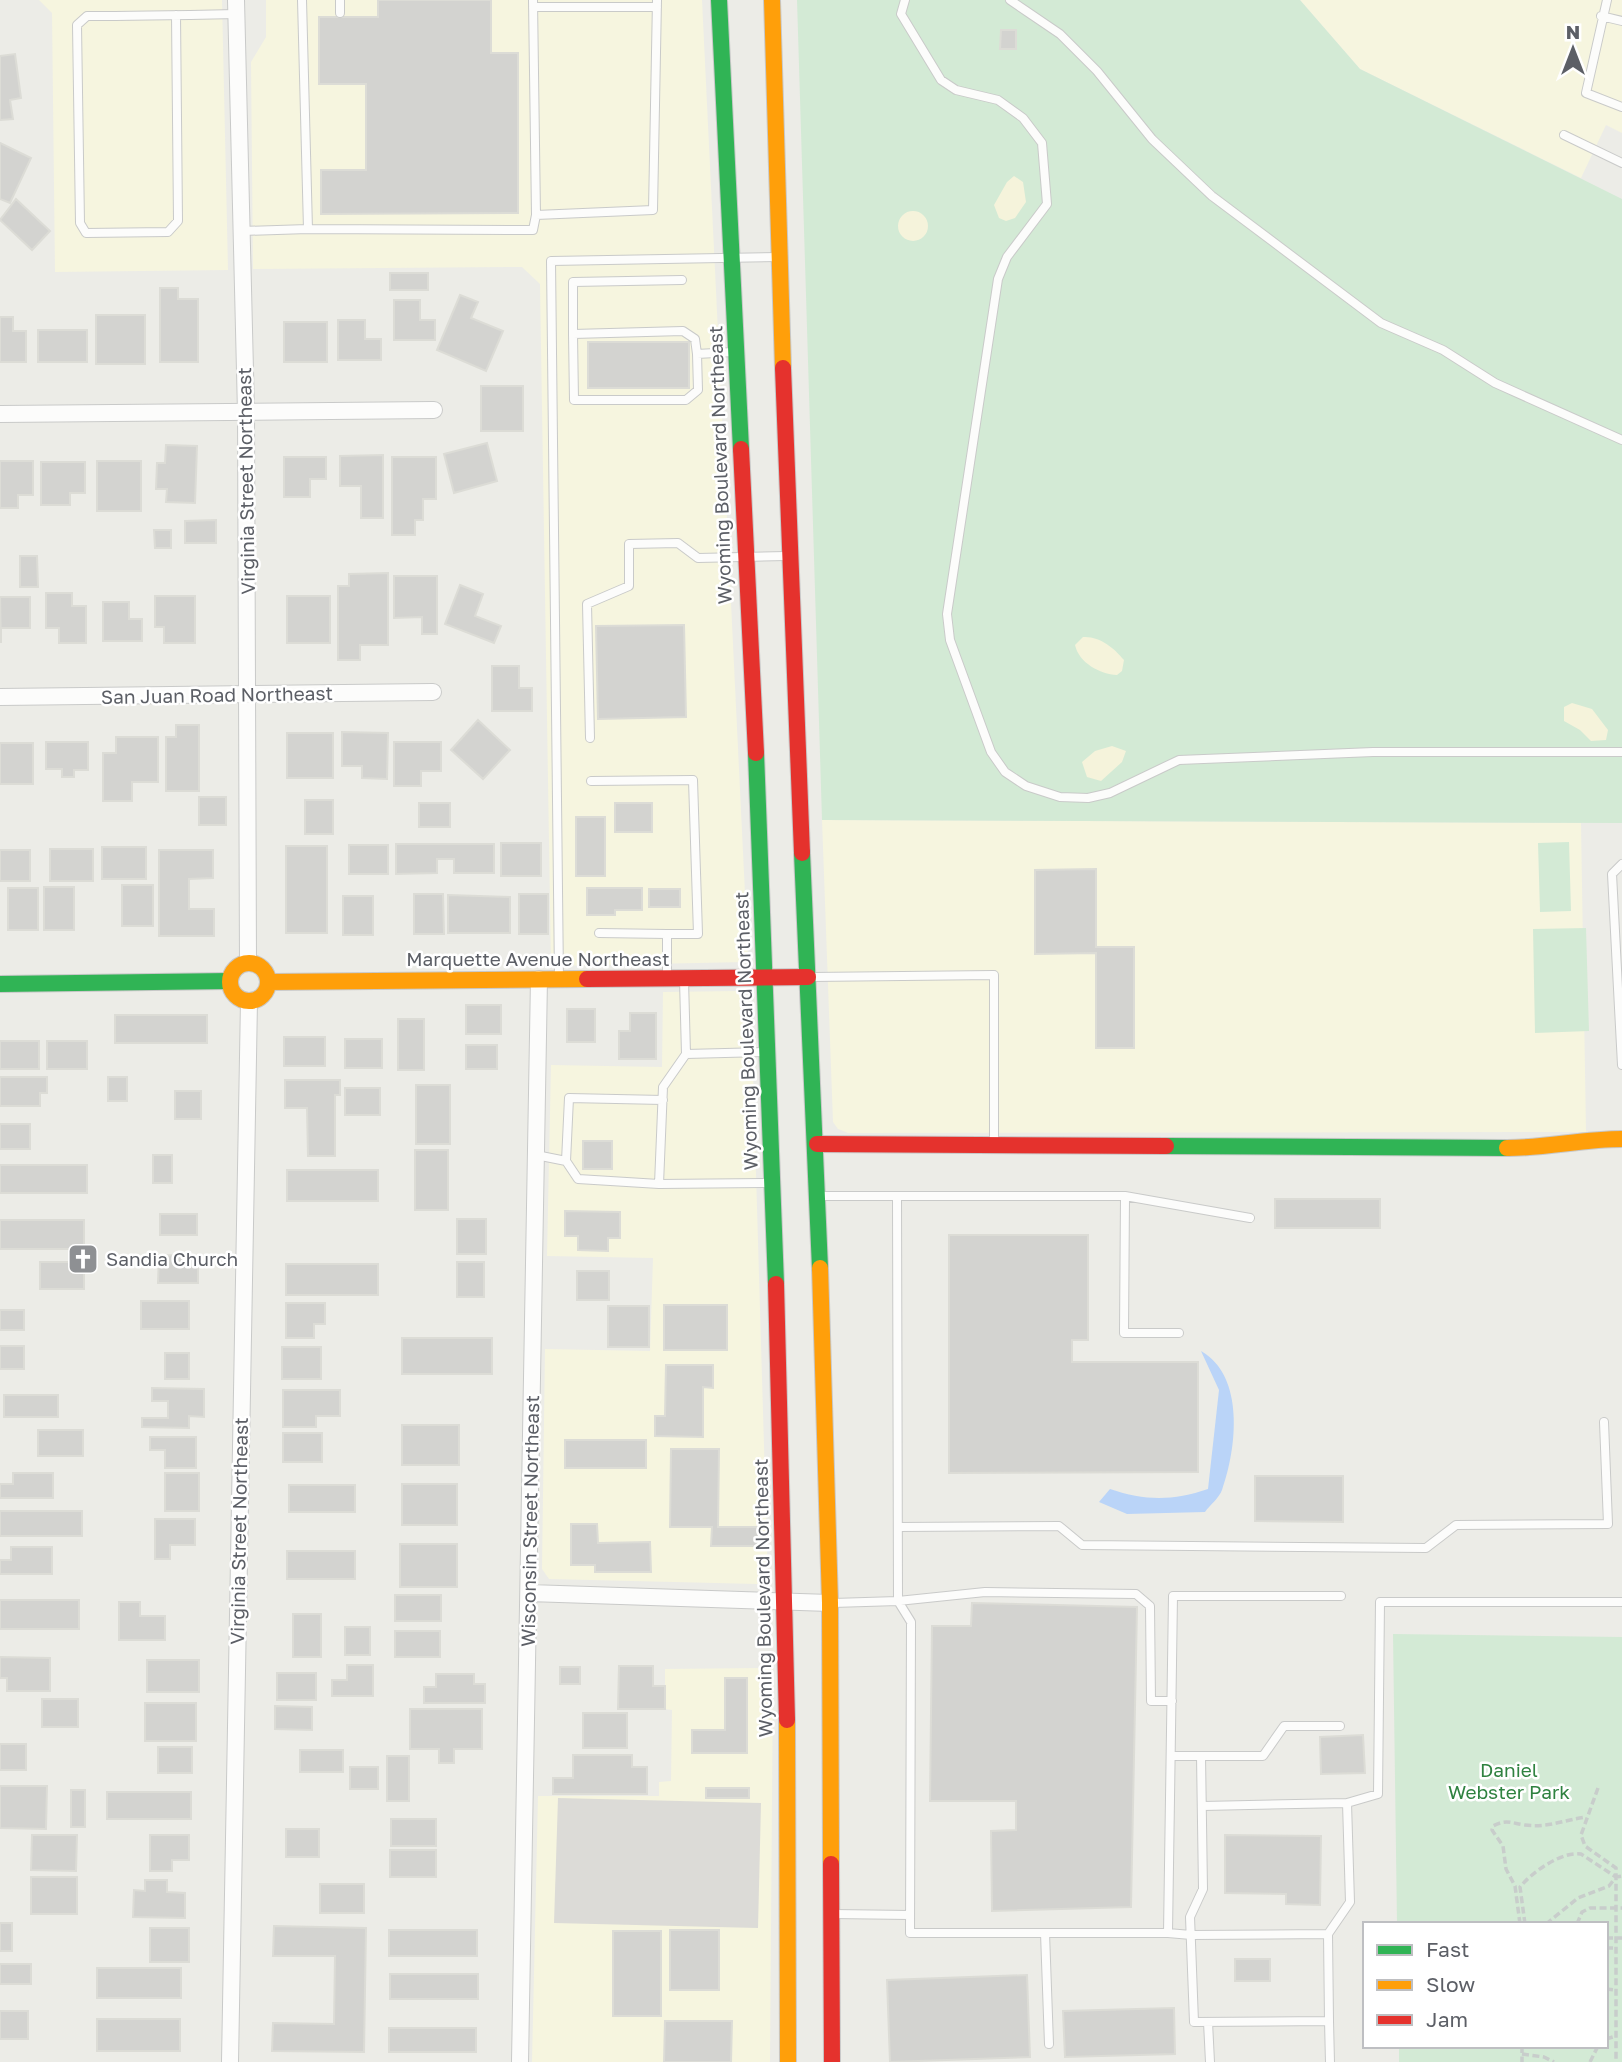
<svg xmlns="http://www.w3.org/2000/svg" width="1622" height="2062" viewBox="0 0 1622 2062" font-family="'Golos Text',sans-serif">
  <rect width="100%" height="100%" fill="#ecece7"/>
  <path fill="#f6f5df" d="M39 0H222L228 270 55 272 52 13Z
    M266 0H702L748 956 746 962 551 966 540 284 522 267 253 269 251 62 266 37Z
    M1300 0H1622V133L1606 125 1581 178 1360 69Z
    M822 820 1581 823 1586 1132 848 1133 838 1129 833 1122Z
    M739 991 748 996 751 1003 768 1582 757 1584 549 1579 542 1569 545 1349 650 1351 653 1258 547 1256 551 1065 662 1067 663 992Z
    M773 1668 770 2062H532L538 1796H659V1782L671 1781 672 1710 665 1709V1669Z"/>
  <path fill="#dcdbd7" d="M558 1798 761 1803 758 1928 554 1923Z"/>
  <path fill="#d3ead5" d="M797 0H1300L1360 69 1622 199V823L822 820Z
    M1569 842 1571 911 1540 912 1538 843Z
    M1586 928 1589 1031 1535 1033 1533 929Z
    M1393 1634 1622 1637V2062H1399V2046H1606V1924H1397Z"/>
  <path fill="#f5f3db" d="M1014 176 1023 182 1026 202 1015 218 1006 221 999 218 994 205 1007 182Z
    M898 226a15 15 0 1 1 30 0a15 15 0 1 1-30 0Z
    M1083 637C1100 636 1114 648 1124 660L1122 671 1117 675C1100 674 1079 663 1075 645Z
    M1572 703 1592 709 1608 730 1606 740 1591 741 1580 730 1564 721V707Z
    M1112 746 1126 751 1122 762 1101 781 1087 777 1082 762 1095 751Z"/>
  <path fill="#bad4f8" d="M1201 1351C1245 1376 1237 1448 1222 1490 1219 1498 1210 1505 1205 1512L1127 1514 1099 1502 1110 1489C1145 1501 1173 1501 1208 1489L1219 1390Z"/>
  <path fill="#d3d3d0" stroke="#dcdcd6" stroke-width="2" d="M378 0H491V53H518V213L321 214V170H366V84H319V17H378Z
    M1001 30H1016V49H1000Z
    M15 54 21 98 10 100 13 119 0 120V56Z
    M0 143 31 158 10 203 0 199Z
    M16 199 50 231 32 250 0 220Z
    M390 273H428V290H390Z
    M160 288H178V299H198V362H160Z
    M460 295 478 302 471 318 503 331 486 371 437 350Z
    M394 300H420V320H435V340H394Z
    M96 315H145V364H96Z
    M0 317H13V331H26V362H0Z
    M338 320H365V339H381V360H338Z
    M284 322H327V362H284Z
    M38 330H87V362H38Z
    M588 342H689V388H588Z
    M481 386H523V431H481Z
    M487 443 497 481 454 493 444 454Z
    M166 445 197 446 195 503 166 502 167 489H156L157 463H165Z
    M383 455V518H361V486H340V456Z
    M284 457H326V479H310V497H284Z
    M392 457H436V499H423V520H415V535H392Z
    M0 461H33V495H18V508H0Z
    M97 461H141V511H97Z
    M41 462H85V493H70V505H41Z
    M216 520V543H185V521Z
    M154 530H171V548H155Z
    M20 556H37L38 587H20Z
    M388 573V645H360V660H338V586H349V574Z
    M394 576H437V634H422V617L394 618Z
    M460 585 483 594 475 616 501 626 494 643 445 624Z
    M46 593H72V606H86V643H59V628H46Z
    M155 596H195V643H164V627H155Z
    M287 596H330V643H287Z
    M0 597H30V628H1V643Z
    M103 602H129V619H142V641H103Z
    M684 625 686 717 598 719 596 626Z
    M492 666H519V688H532V711H492Z
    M478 720 510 750 483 779 451 750Z
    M176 725H199V791H166V737H176Z
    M342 732 388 733 387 779 362 778V766H342Z
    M287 733H333V778H287Z
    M116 737H158V782H132V801H103V753H116Z
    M46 742H88V770H74V777H62V769H46Z
    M394 742H441V771H421V786H394Z
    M0 743H33V784H0Z
    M199 797H226V825H199Z
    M305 800H333V834H305Z
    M419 803H450V827H419Z
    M615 803H652V832H615Z
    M576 817H605V876H576Z
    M501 843H541V876H501Z
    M396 844H494V873H454V859H437V873L396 874Z
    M349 845H388V874H349Z
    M286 846H327V933H286Z
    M102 847H146V879H102Z
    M50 849H93V881H50Z
    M0 850H30V881H0Z
    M159 850H213V878L189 879V909H214V936H159Z
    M1096 869V947H1134V1048H1096V953L1035 954V870Z
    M122 885H153V926H122Z
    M44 887H74V930H44Z
    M8 888H38V930H8Z
    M587 888H642V910H615V915H587Z
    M649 889H680V907H649Z
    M414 894H443L444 934H414Z
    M519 894H548V934H519Z
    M448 895 510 897V933H448Z
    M343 896H373V935H343Z
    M466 1005H501V1034H466Z
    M567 1009H595V1042H567Z
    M630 1013H656V1059H619V1031H630Z
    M115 1015H207V1043H115Z
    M398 1019H424V1070H398Z
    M284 1037H325V1066H284Z
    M345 1039H382V1068H345Z
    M0 1041H39V1069H0Z
    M47 1041H87V1069H47Z
    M466 1045H497V1069H466Z
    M0 1077H47V1093H40V1106H0Z
    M108 1077H127V1101H108Z
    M285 1080H340V1095H335V1156H308L307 1108H285Z
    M416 1085H450V1144H416Z
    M345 1088H380V1115H345Z
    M175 1091H201V1119H175Z
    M0 1124H30V1149H0Z
    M583 1141H612V1169H583Z
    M415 1150H448V1210H415Z
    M153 1155H172V1183H153Z
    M0 1165H87V1193H0Z
    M287 1170H378V1201H287Z
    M1275 1199H1380V1228H1275Z
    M565 1211 620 1212V1238H608V1251L578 1250V1236H565Z
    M160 1214H197V1235H160Z
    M457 1219H486V1254H457Z
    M0 1220H84V1249H0Z
    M949 1235H1088V1340H1072V1362H1198V1472L949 1473Z
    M159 1255 198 1256V1283H158Z
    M40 1262H84V1289H40Z
    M457 1262H484V1297H457Z
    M286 1264H378V1295H286Z
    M577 1271H609V1300H577Z
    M141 1301H189V1329H141Z
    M286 1303H325V1324H314V1338H286Z
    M664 1305H727V1350H664Z
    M608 1306H649V1347H608Z
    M0 1310H24V1330H0Z
    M402 1338H492V1374H402Z
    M0 1346H24V1369H0Z
    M282 1347H321V1379H282Z
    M165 1353H189V1379H165Z
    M666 1365H713V1388L703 1387V1437L655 1436V1416H665Z
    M152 1388 204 1389V1417L189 1416V1428L142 1427V1418H168V1401H152Z
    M283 1390H340V1416H316V1427H283Z
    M4 1395H58V1417H4Z
    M402 1425H459V1465H402Z
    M38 1430H83V1456H38Z
    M283 1433H322V1462H283Z
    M150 1437H196V1468H165V1450H150Z
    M565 1440H646V1468H565Z
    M671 1449H719L718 1527H759V1546H711L712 1527H670Z
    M13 1473H53V1498H0V1484H13Z
    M165 1473H199V1511H165Z
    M1255 1476H1343V1522L1255 1521Z
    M402 1484H457V1525H402Z
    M289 1485H355V1512H289Z
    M0 1511H82V1536H0Z
    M155 1519H195V1545H170V1559H155Z
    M571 1524H597L598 1543 650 1542 651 1572H595V1565H571Z
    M400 1544H457V1587H400Z
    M11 1547H52V1574H0V1560H11Z
    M287 1551H355V1579H287Z
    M395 1595H441V1621H395Z
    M0 1600H79V1629H0Z
    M119 1602H140V1616H165V1640H119Z
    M972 1603 1137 1607 1131 1907 992 1911 991 1831 1016 1830V1801H930L932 1626H971Z
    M293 1614H321V1657H293Z
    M345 1627H370V1655H345Z
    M395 1631H440V1657H395Z
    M0 1657 50 1658V1691H7V1678H0Z
    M147 1660H199V1692H147Z
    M347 1665H373V1696H332V1680H347Z
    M619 1666H653V1686H665V1709H618Z
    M560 1667H580V1684H560Z
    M277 1673H316V1700H277Z
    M436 1674H474V1684H485V1703H424V1687H436Z
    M725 1678H747V1753H692V1730H725Z
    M42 1699H78V1727H42Z
    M145 1703H196V1741H145Z
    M275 1706 312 1707V1730L275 1729Z
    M410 1709H482V1749H454V1763H439V1749H410Z
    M583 1713H627V1748H583Z
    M1363 1735 1365 1773 1321 1774 1320 1737Z
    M0 1744H26V1770H0Z
    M158 1747H192V1773H158Z
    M300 1750H343V1772H300Z
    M573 1755H632V1767H647V1794H553V1778H573Z
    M387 1756H409V1801H387Z
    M350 1767H378V1789H350Z
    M0 1786H47L46 1829 0 1828Z
    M706 1788H749V1798H706Z
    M71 1790H85V1827H71Z
    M107 1792H191V1819H107Z
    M391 1819H436V1846H391Z
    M286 1829H319V1857H286Z
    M32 1835H77L76 1871 31 1870Z
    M150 1835H189V1860H172V1871H150Z
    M1225 1835 1321 1836 1320 1905 1286 1904V1894L1225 1893Z
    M390 1850H436V1877H390Z
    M31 1877H77V1914H31Z
    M145 1880H167V1892L185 1893V1918L133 1917 134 1890 145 1891Z
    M320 1884H364V1913H320Z
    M0 1923H12V1951H0Z
    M274 1926 366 1928 364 2052 272 2051 273 2023 334 2024 335 1956H273Z
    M150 1928H189V1962H150Z
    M389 1930H477V1956H389Z
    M670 1930H719V1990H670Z
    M613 1931H661V2016H613Z
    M1235 1959H1270V1981H1235Z
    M0 1964H31V1984H0Z
    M97 1968H181V1998H97Z
    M390 1974H478V1999H390Z
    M1027 1975 1030 2057 890 2062 887 1980Z
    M1174 2008 1175 2054 1065 2057 1063 2011Z
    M0 2011H28V2039H0Z
    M97 2019H180V2051H97Z
    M665 2021H732L731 2062H664Z
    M389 2028H476V2052H389Z"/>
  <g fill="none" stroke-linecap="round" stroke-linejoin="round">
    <g stroke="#c9cac9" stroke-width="10">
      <path id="lane" d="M302 0 308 229 533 230 536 215 653 210 657 0
        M340 0V13
        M533 0 536 215
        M905 0 901 14 941 80 956 90 998 100 1023 118 1042 143 1047 204 1007 257 998 279 947 614 950 640 991 752 1005 772 1026 786 1060 797 1088 798 1110 793 1179 760 1373 752H1622
        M1010 0 1060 34 1097 71 1152 139 1212 196 1381 323 1443 350 1495 383 1622 440
        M1607 0 1586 93 1622 107
        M533 7H657
        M176 15 178 221 168 232 86 233 80 223 77 25 87 16C137 16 187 15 237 14
        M1601 16 1622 21
        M1564 135 1622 163
        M242 231 308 229
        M573 334V282L682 280
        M697 354 695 339 683 331 573 334 574 400H686L698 390 697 354 733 352
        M590 738 587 604 629 586V544L678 543 698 558 786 556
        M591 781 693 780 698 934H667
        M1622 864 1612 874 1622 1065
        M599 933 667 934V976
        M811 977 994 975V1143
        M559 979 551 261 779 257
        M684 980 686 1054
        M768 1052 686 1054 663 1087 659 1184 770 1183
        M536 1155 566 1161 578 1179 659 1184
        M566 1161 569 1098 663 1100
        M821 1196H1125L1250 1218
        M897 1196 898 1601 911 1622 910 1933H1168L1173 1596H1341
        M1125 1196 1124 1333H1179
        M898 1527 1059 1526 1082 1545 1426 1548 1456 1525 1608 1524 1604 1422
        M833 1603 898 1601 985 1592 1136 1594 1150 1606 1151 1701H1172
        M1171 1756H1263L1284 1726H1340
        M1347 1803 1378 1794 1380 1602H1622
        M1203 1806 1347 1803 1350 1902 1328 1934
        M833 1914 910 1915
        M1045 1933 1049 2044
        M1168 1933 1191 1935 1328 1934 1329 2021 1194 2022 1190 1917 1203 1889 1201 1756
        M1329 2021 1330 2062
        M1208 2022 1210 2062"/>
    </g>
    <g stroke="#c9cac9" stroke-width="18">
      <path id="street" d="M236 0 246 412 248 963
        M0 414 434 410
        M0 697 433 692
        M529 1593 830 1603
        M230 2062 249 1001
        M520 2062 539 979"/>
    </g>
    <g stroke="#c8c8c8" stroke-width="18">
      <path id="fast" d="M719 0 741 449
        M756 753 776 1284
        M802 853 820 1268
        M0 984 230 981
        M1166 1146 1507 1148"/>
    </g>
    <g stroke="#c8c8c8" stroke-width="18">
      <path id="slow" d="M772 0 783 368
        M230 982a19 19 0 1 1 38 0a19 19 0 1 1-38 0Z
        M268 982 587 979
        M1507 1148C1546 1148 1583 1139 1622 1139
        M820 1268 830 1603 831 1864
        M787 1720 788 2062"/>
    </g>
    <g stroke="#c8c8c8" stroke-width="18">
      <path id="jam" d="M783 368 802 853
        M741 449 756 753
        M587 979 808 977
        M817 1144 1166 1146
        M776 1284 787 1720
        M831 1864 832 2062"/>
    </g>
    <path stroke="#c8cdcb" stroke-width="3.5" stroke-dasharray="7 3.5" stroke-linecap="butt" d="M1598 1788 1581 1835 1585 1846 1616 1868V2062
      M1520 1924 1515 1886 1506 1869 1503 1846 1492 1830 1493 1826C1506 1819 1511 1823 1525 1825 1548 1828 1564 1820 1586 1817
      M1525 1924 1520 1887C1532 1872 1562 1851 1581 1854L1616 1877
      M1546 1924 1578 1898 1609 1886 1616 1877 1622 1876
      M1577 1924 1582 1912 1590 1908H1622
      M1606 1938H1622
      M1606 1948H1616
      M1606 1989 1616 1990
      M1606 2039 1616 2036
      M1522 2046V2062
      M1522 2054 1544 2057 1554 2062
      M1590 2062 1598 2046"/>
    <use href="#lane" stroke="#fcfcfb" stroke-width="8"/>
    <use href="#street" stroke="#fcfcfb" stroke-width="16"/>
    <use href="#fast" stroke="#30b455" stroke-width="16"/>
    <use href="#slow" stroke="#ff9f0a" stroke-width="16"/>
    <use href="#jam" stroke="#e5322d" stroke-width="16"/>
  </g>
  <defs>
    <g id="church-square" transform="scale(1.575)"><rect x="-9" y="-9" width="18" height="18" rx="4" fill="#8e9093" stroke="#fff"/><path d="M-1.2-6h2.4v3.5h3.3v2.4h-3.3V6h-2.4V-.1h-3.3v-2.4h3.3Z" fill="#fff"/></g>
  </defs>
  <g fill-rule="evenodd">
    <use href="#church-square" x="83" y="1259"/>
  </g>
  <g text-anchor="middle" stroke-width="5" stroke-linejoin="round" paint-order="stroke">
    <g font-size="19" fill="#5c5f66" stroke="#fff">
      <text transform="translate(720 465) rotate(-92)" y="7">Wyoming Boulevard Northeast</text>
      <text transform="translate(246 481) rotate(-91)" y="7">Virginia Street Northeast</text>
      <text transform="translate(217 695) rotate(-1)" y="7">San Juan Road Northeast</text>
      <text x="538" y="966">Marquette Avenue Northeast</text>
      <text transform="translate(746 1031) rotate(-92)" y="7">Wyoming Boulevard Northeast</text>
      <text transform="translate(530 1521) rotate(-89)" y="7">Wisconsin Street Northeast</text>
      <text transform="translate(239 1531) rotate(-89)" y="7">Virginia Street Northeast</text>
      <text transform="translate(763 1598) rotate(-91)" y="7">Wyoming Boulevard Northeast</text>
    </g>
    <g font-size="19" fill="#5c5f66" stroke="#fff" text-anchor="start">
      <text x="106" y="1266">Sandia Church</text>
    </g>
    <g font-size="19" fill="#2f8240" stroke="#fff">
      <text x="1509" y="1777">Daniel<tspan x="1509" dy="22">Webster Park</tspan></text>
    </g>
  </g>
  <rect x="1363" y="1922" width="245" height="126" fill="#ffffff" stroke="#bebfc2" stroke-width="2"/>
  <rect x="1377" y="1945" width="35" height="10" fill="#30b455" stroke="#bebfc2" stroke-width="2"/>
  <text x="1426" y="1957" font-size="21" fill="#5c5f66">Fast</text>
  <rect x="1377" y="1980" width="35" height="10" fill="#ff9f0a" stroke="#bebfc2" stroke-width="2"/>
  <text x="1426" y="1992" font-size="21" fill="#5c5f66">Slow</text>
  <rect x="1377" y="2015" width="35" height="10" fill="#e5322d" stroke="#bebfc2" stroke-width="2"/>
  <text x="1426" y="2027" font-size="21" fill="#5c5f66">Jam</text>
  <g transform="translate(1573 49)" stroke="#ffffff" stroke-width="5" paint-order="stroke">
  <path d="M0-5L12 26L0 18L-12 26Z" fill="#5c5f66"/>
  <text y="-10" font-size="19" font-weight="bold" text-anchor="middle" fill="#5c5f66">N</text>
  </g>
</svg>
